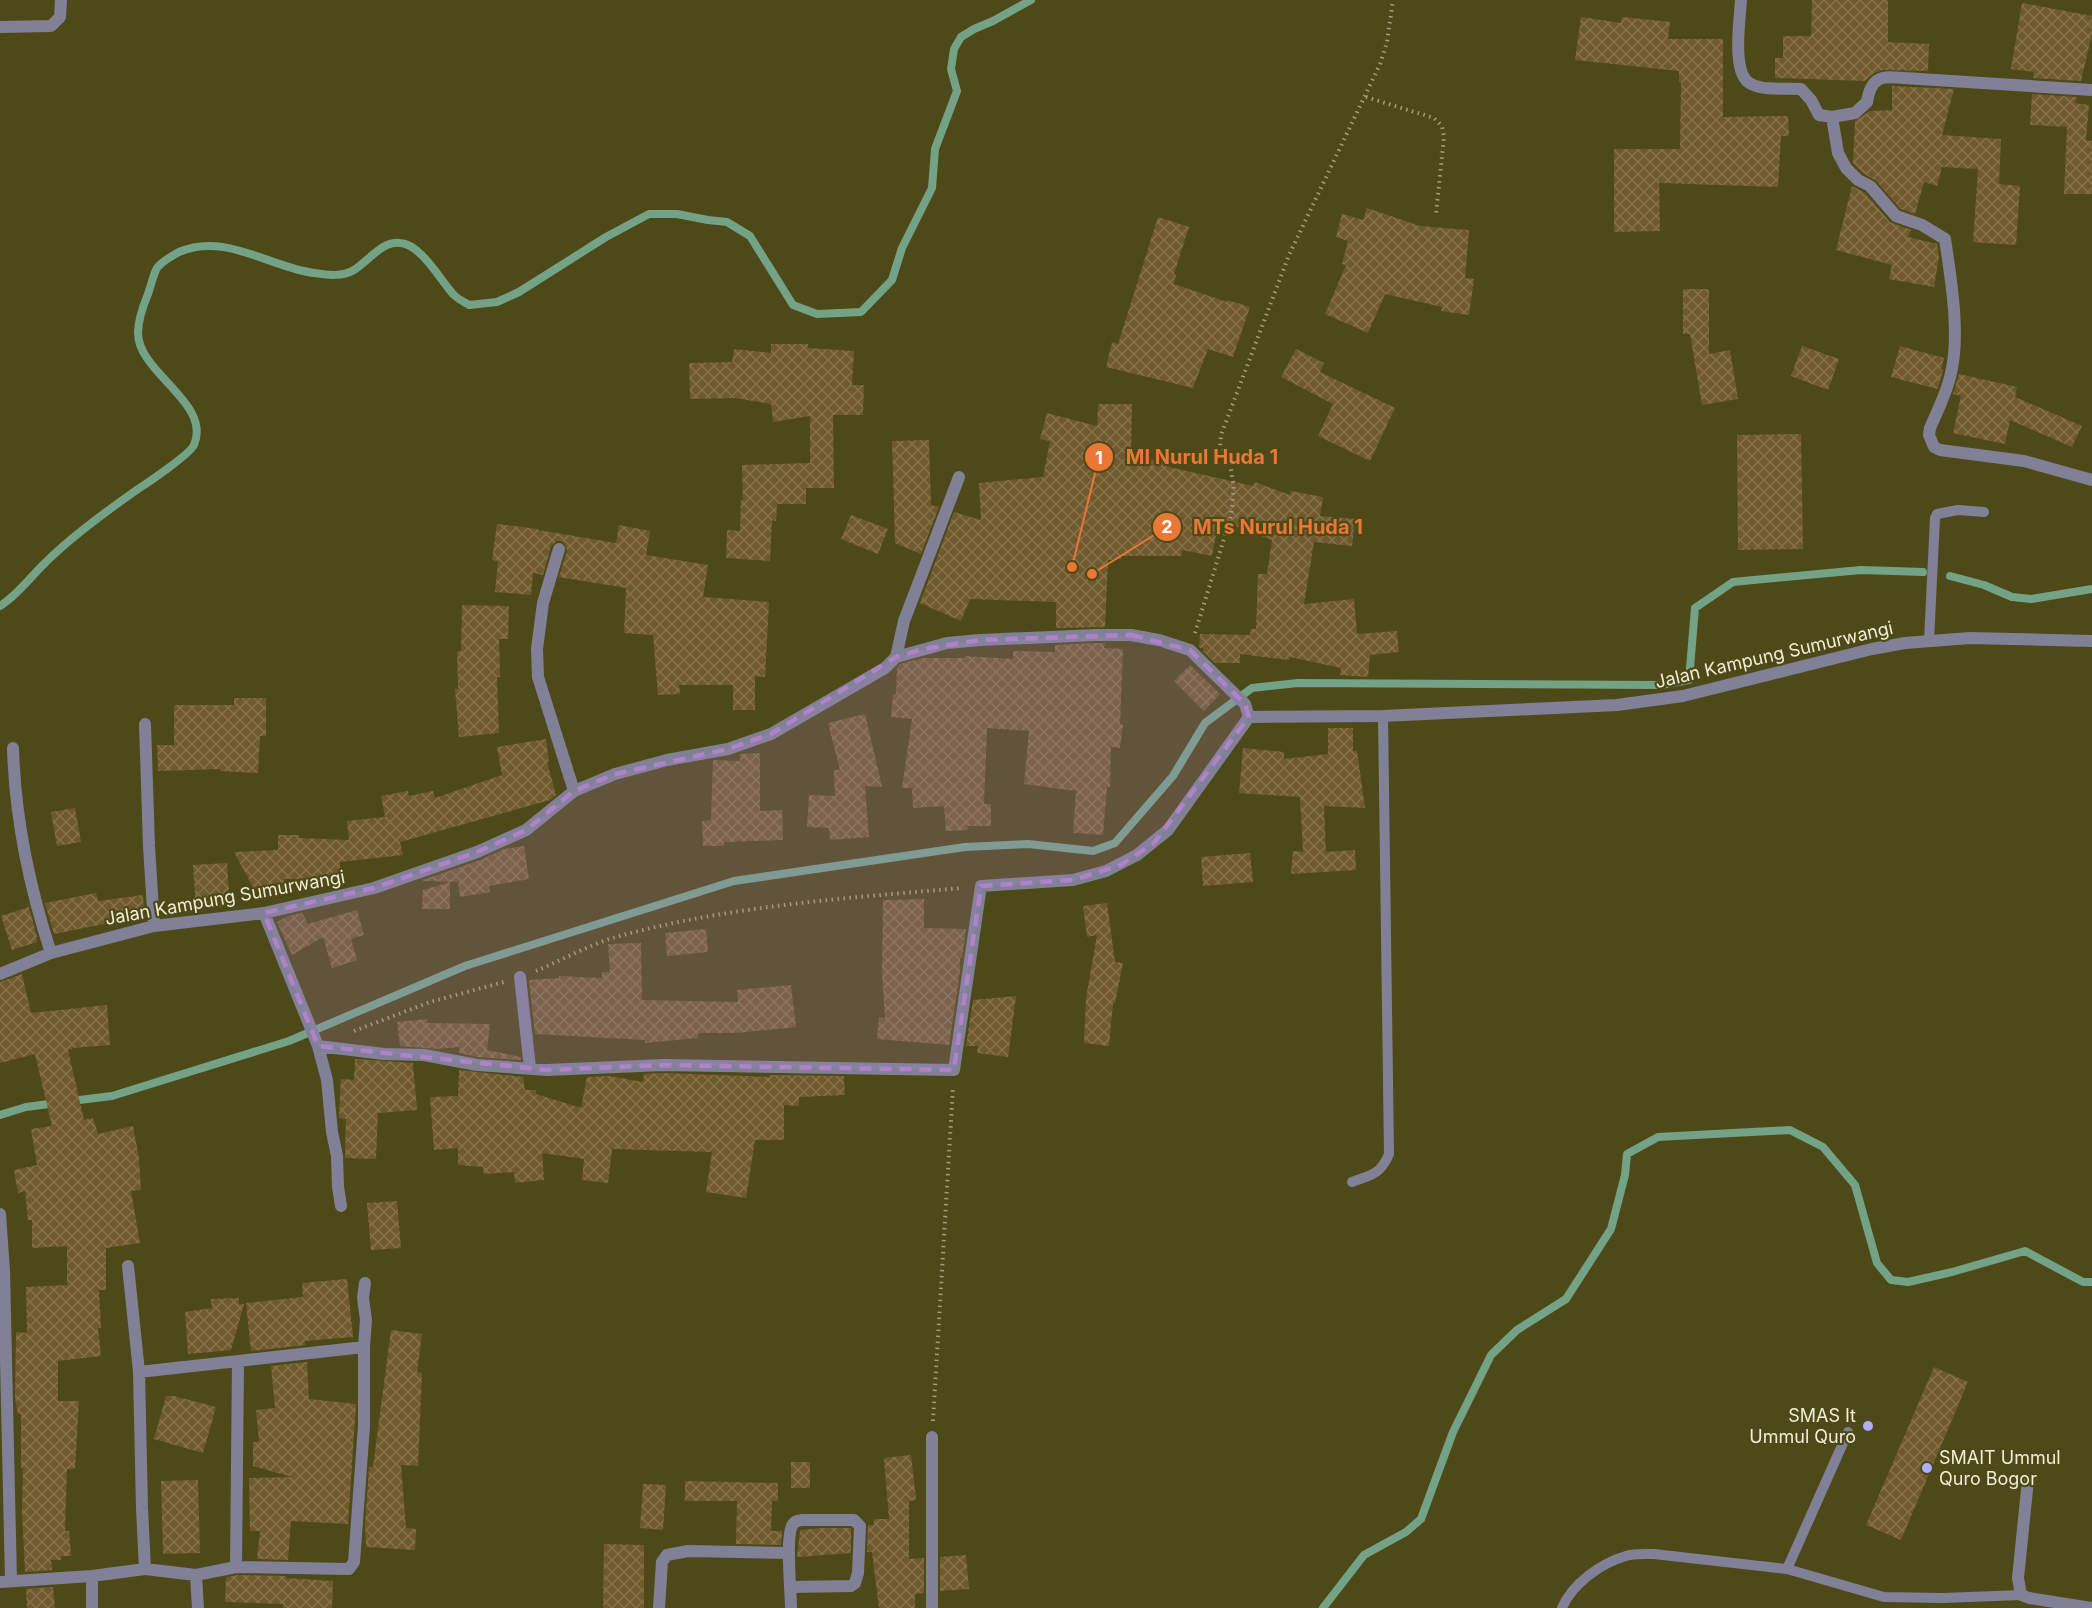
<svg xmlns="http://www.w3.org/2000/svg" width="2092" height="1608" viewBox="0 0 2092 1608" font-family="Inter,sans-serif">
  <defs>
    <pattern id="building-cross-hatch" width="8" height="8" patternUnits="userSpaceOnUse" patternTransform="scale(1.5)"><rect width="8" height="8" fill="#705a2d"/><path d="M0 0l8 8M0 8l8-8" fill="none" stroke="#85724b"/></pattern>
  </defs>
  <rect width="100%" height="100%" fill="#4e4918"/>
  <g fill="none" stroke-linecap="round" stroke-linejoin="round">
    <path stroke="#73a286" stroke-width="8" d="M1950 576 1984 585 2012 597 2031 599 2092 589
      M0 606C18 595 30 577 46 562 72 536 108 510 138 489 149 482 190 454 194 445 212 403 138 373 138 333 138 319 143 306 148 294 151 286 153 275 157 268 162 261 172 256 179 252 225 232 269 267 314 273 328 275 342 277 354 270 369 261 381 241 400 243 421 244 440 280 454 295 458 299 464 302 469 305L497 302 519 292 606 237 649 214H677L708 220 727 222 750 236 793 305 817 314 861 312 892 280 902 248 932 188 935 149 957 91 951 69 954 49 961 37 974 29 993 21 1031 0
      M71 1101 112 1096 289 1041 465 966 734 881 965 847 1028 844 1093 851 1115 843 1173 776 1205 723 1252 688 1298 683 1661 685 1689 680 1695 608 1733 582 1861 570 1923 572
      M0 1115 26 1107 56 1103
      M1323 1608 1364 1555 1406 1532 1421 1519 1453 1432 1491 1355 1517 1330 1566 1299 1611 1229 1625 1175 1627 1154 1658 1137 1790 1130 1823 1147 1855 1185 1877 1263 1891 1280 1908 1282 1952 1272 2025 1251 2083 1282H2092"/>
  </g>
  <path fill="url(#building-cross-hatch)" d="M1812 0H1888V42L1929 44 1928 71 1883 70 1874 73 1865 81 1775 78V58H1783V36H1811Z
    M2022 3 2092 16V34L2081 81 2033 78 2034 72 2011 69Z
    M1581 17 1621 23 1622 17 1670 22 1668 39H1723V117L1788 116 1789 136H1781L1778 187 1659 183 1660 231 1614 232V149H1680L1681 82H1679V71L1575 60Z
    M1892 86 1954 89 1942 135 2001 139 1999 184 2020 186 2016 245 1973 242 1978 169 1942 167 1937 186 1924 182 1915 214 1901 209 1876 181 1863 173 1853 163 1855 121 1870 111 1892 110Z
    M2032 94 2077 97 2075 103 2089 105 2086 140 2092 141V194H2064L2067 127 2030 125Z
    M1852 186 1865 193 1890 222 1911 230 1908 237 1937 244 1939 256 1934 287 1889 279 1892 265 1836 250Z
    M1367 208 1420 226 1469 230 1465 278 1474 279 1469 315 1441 311 1442 307 1385 294 1368 333 1325 314 1346 265 1342 264 1348 241 1336 237 1342 214 1363 220Z
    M1158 217 1189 227 1174 274 1176 275 1174 284 1227 302V300L1250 307 1233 357 1208 349 1193 388 1106 367 1112 342 1118 344Z
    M1683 289H1709V354L1730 350 1738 399 1702 405 1690 334H1683Z
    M771 344H808V348L854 351 852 385H864L863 415H833L834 488H806V504H777L776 521 772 520 770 561 726 558 727 530 740 531 741 500H743L742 465 810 463V416L773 422 771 404 735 398 690 399 689 363 732 362 734 349 771 353Z
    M1802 346 1839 359 1828 390 1791 376Z
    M1900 346 1944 358 1941 370H1943L1938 389 1891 377Z
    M1296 349 1324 363 1320 372 1395 408 1370 461 1318 436 1333 404 1281 377Z
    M1959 374 2017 387 2015 397 2082 426 2072 447 2010 420 2005 444 1953 433 1961 396 1953 394Z
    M1098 404H1132L1131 454 1170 464 1169 467 1253 486 1255 482 1290 495 1291 491 1323 497 1320 516 1355 519 1352 546 1314 542 1304 604 1354 599 1357 634 1397 631 1399 652 1370 655 1368 677 1340 675 1341 668 1290 657 1289 660 1240 654V663H1215L1203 651 1204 649 1199 647 1200 634 1250 635 1251 629H1256L1258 574H1267L1272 540 1219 520 1212 556 1182 550V556H1121V559L1108 560 1105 627 1056 628V602L970 599 961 621 920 603 954 512 981 520 979 483 1043 477 1050 441 1040 439 1047 413 1097 426Z
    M1801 434 1803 549 1738 550 1737 435Z
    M929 440 931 505 939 507 921 554 895 543 892 441Z
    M851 515 888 529 878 554 841 539Z
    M497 524 538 529V530L616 543 619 525 650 531 646 555 708 565 703 597 769 602 765 677 755 676V710H733V685H679L680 694 658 695 653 635 624 633 626 588 559 577 567 551 565 544 562 541H557L551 546 543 575 533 573 531 595 495 592 498 561 492 560Z
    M462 605 509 606 508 639H499L500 677H497L499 733 459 737 455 689H458L457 652 461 651Z
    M1096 643H1105L1104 648 1123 649 1120 724 1123 725 1120 748 1111 747 1110 787H1107L1103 835 1073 833 1076 791 1024 784 1029 731 987 728 984 804H991V826H967L968 830 946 831 944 806 913 808 912 788H902L912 719 891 717 893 694H896L897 668 900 664 923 658H965V656L1013 659V651L1055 652V645Z
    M1190 665 1220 694 1204 711 1174 681Z
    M234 698H266V736H260L258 773 220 771V769L158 771 157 745H174V705H234Z
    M865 714 882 787 865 786 869 837 830 840 829 828 807 827 809 795 835 796 834 770H840L828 723Z
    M1328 728H1353V751H1357L1365 808 1324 806 1326 852 1355 850 1356 870 1291 874 1293 851 1303 852 1300 797 1239 793 1243 748 1284 752V759L1328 754Z
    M546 739 549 762H547L556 795 550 800 400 842 403 855 340 862V880L283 879 289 889 255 891 234 852 278 850V835H299V838L349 840 347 821 385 817 381 796 408 791 409 796 433 791 435 798 502 775 497 747Z
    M760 753V811L782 810 783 840 724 842V846H703L702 821 711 820 713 760 740 761V754Z
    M75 808 81 842 57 846 51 812Z
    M524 846 529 879 489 886 490 892 460 897 458 882 423 881V880L480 860 504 849Z
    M1250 853 1253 882 1203 886 1201 857Z
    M227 863 230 906 196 908 193 865Z
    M450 882V909H422L423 890Z
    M96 893 98 901 143 895 145 920 109 925V923L54 934 45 903Z
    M924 899V928L966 929 962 958H960V971L949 1045 877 1039 879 1017 885 1018 882 975 883 900Z
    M1107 903 1115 962 1123 963 1115 1003H1113L1109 1046 1084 1043 1086 998 1097 935 1087 937 1083 906Z
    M29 907 37 937H36L37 942 12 950 1 916Z
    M357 910 364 935 351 939 357 960 332 968 323 937 292 955 277 922 288 916 302 913 308 924Z
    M706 929 708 952 667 956 665 933Z
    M641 943 642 1000 738 1002 737 990 791 985 796 1027 736 1033H698V1038L645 1043V1040L535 1034 529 980 559 978V976L602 978V972H610L608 944Z
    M22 974 31 1013 107 1005 110 1045 72 1048 73 1049 68 1050 84 1120 93 1118 98 1134 133 1126 139 1158 141 1190 131 1191 140 1243 106 1248V1290H99L101 1328H98L101 1356 58 1361V1401H79L75 1469H67L65 1531H69L71 1556H61V1560H51L52 1570 25 1572 22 1512 23 1468H21V1414H18L15 1398 16 1332 27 1333 26 1287 67 1285V1246L32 1248V1220H28L25 1191 18 1193 14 1170 37 1165 31 1129 52 1126 35 1054 0 1063V982Z
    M1016 996 1008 1057 977 1053 978 1046H966L973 1000Z
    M427 1019V1023L490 1024 487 1050 521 1057V1060L478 1057 459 1053 460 1047 437 1049 400 1046 397 1022Z
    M355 1059 413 1063 417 1110 378 1113 376 1159 345 1158 346 1119 339 1118V1115L341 1079 354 1080Z
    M459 1070 523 1077 525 1090H536V1094L581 1108 587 1077 610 1076 643 1082 644 1074 663 1073 769 1077V1075L844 1076 845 1095 799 1097V1106L784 1105V1140H755L746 1198 706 1192 712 1152 612 1149 608 1183 582 1180 584 1159 542 1153 544 1180 515 1183 514 1172 484 1174 483 1167 458 1165V1148L434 1150 430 1097 458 1096Z
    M397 1201 401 1248 371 1250 367 1203Z
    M347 1279 353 1337 305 1341V1345L251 1351 246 1303 303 1297 302 1283Z
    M239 1298V1304H244L231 1350 188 1354 185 1312 212 1308 211 1299Z
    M391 1330 422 1334 417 1372 422 1373 418 1466 401 1465 406 1528 416 1529 415 1550 366 1547 365 1525 369 1467H373Z
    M307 1362 309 1399 356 1404 348 1524 291 1521 288 1560 257 1559 260 1531H250L249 1478 292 1477 253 1466V1442H259L256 1410 275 1408 271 1366Z
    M1934 1367 1968 1382 1901 1540 1866 1525Z
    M166 1396H174L216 1407 203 1453 154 1439Z
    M911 1455 916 1500 909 1501V1559L924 1558V1593L915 1594V1608H879L872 1552H867L868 1525H874V1519H889L884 1458Z
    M791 1462H810V1488H791Z
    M198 1480 200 1553 163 1554 161 1481Z
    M685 1481 778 1483V1501H772L771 1531H782L781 1545 736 1544 737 1501H685Z
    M643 1484 666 1485 663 1530 640 1528Z
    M823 1528H851V1553L797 1557 800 1530Z
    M604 1544 644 1545V1608H603Z
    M966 1555 969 1589 940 1591V1557Z
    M237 1575 286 1576V1578L333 1581 332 1608H283V1604L225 1602 226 1577Z
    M53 1587 55 1608H27L26 1589Z"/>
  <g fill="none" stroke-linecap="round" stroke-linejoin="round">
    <path stroke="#a39f7b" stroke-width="4" stroke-dasharray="1.5 4.5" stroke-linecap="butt" d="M1366 97 1434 118 1442 126 1444 137 1436 214
      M1195 633 1231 516 1234 487 1228 453 1220 447 1221 435 1289 255 1380 64 1387 42 1393 0
      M536 971C562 960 589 945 616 937 728 906 846 898 962 888
      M354 1031 430 1002 504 982
      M933 1421 953 1087"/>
    <path stroke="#808196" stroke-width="10" d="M1929 641 1935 518 1937 514 1958 510 1984 512
      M1352 1182C1371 1175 1381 1174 1389 1154L1383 716
      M1787 1569 1848 1432
      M1562 1608C1572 1584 1601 1563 1626 1556 1635 1553 1645 1554 1654 1554L1787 1569 1884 1597 1943 1598 2021 1595"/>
    <path stroke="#808196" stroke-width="12" d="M1741 0C1740 19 1731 75 1751 84 1765 91 1786 88 1801 89L1811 100 1819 115 1832 117 1838 153 1846 168 1858 180 1870 186 1896 216 1922 225 1945 239C1951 279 1961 338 1950 377 1946 394 1937 412 1930 428L1929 435 1934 447 1940 450 2024 461 2092 480
      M0 27 51 26 60 17 61 0
      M1832 117 1855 113 1867 102C1871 76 1882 76 1904 78L2092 90
      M559 549 543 603 537 649 538 677 574 791
      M896 657 904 621 959 477
      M1249 717 1383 716 1617 705 1683 696 1872 649 1905 643 1970 638 2092 641
      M145 724 149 846 154 926
      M13 748C15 819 29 886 51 953
      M264 913 318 1046 327 1080 332 1132 337 1156 338 1187 341 1206
      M0 974 51 953 154 926 264 913 374 888 477 852 526 830 574 791 615 774 667 760 728 749 771 734 885 668 896 657 947 643 980 640 1096 635H1131L1159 640 1190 650 1245 704 1249 717
      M520 977 530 1068
      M318 1046 384 1054 424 1055 477 1065 547 1070 663 1065 954 1070 981 886 1073 880 1106 871 1137 855 1168 830 1249 717
      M0 1214 4 1271 11 1581
      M128 1266 139 1372 142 1508 145 1569
      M139 1372 364 1347
      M2028 1480 2018 1578 2021 1595 2029 1598 2092 1608
      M236 1567 238 1362
      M196 1575 198 1608
      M92 1576V1608
      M0 1582 92 1576 145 1569 196 1575 236 1567 349 1569 354 1562 364 1426V1347L366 1320 363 1298 365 1283
      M791 1587 851 1586 855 1583 858 1573 860 1526 854 1520H802C798 1521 796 1520 793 1524 785 1534 791 1592 791 1608
      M659 1608 662 1562 667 1555 688 1551 789 1553
      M932 1608V1437"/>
  </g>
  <path fill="#b083c8" fill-opacity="0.2" stroke="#b083c8" stroke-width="4.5" stroke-dasharray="12 8" stroke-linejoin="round" d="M1131 635 1190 650 1245 704 1249 717 1154 843 1121 865 1073 880 981 886 954 1070 663 1065 547 1070 318 1046 264 913 374 888 477 852 526 830 574 791 615 774 728 749 771 734 896 657 924 649 980 640Z"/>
  <g fill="#aeaefa" stroke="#4e4918" stroke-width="2">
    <circle cx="1868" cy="1426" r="6"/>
    <circle cx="1927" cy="1468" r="6"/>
  </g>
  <g text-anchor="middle" stroke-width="4.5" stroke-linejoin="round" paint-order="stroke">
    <g font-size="18" fill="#f0eed4" stroke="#4e4918">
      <text transform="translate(1774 655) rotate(-13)" y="6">Jalan Kampung Sumurwangi</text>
      <text transform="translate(225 898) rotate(-10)" y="6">Jalan Kampung Sumurwangi</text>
    </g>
    <g font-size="18" fill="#f0eed4" stroke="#4e4918" text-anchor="end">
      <text x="1856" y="1422">SMAS It<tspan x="1856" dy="21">Ummul Quro</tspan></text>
      <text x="1939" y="1464" text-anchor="start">SMAIT Ummul<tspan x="1939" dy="21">Quro Bogor</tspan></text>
    </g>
  </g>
  <path fill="none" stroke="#ea7734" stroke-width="2" d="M1072 567L1099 457M1092 574L1167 527"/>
  <g fill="#ea7734" stroke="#4e4918" stroke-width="2">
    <circle cx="1072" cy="567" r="6"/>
    <circle cx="1092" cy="574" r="6"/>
    <circle cx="1099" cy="457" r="15"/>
    <circle cx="1167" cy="527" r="15"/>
  </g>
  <g font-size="18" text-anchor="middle" font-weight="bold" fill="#fff">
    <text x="1099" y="464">1</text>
    <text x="1167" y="533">2</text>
  </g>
  <g font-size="20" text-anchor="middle" font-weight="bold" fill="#ea7734" stroke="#4e4918" stroke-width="4.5" stroke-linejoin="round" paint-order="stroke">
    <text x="1202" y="464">MI Nurul Huda 1</text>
    <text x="1278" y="534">MTs Nurul Huda 1</text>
  </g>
</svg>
